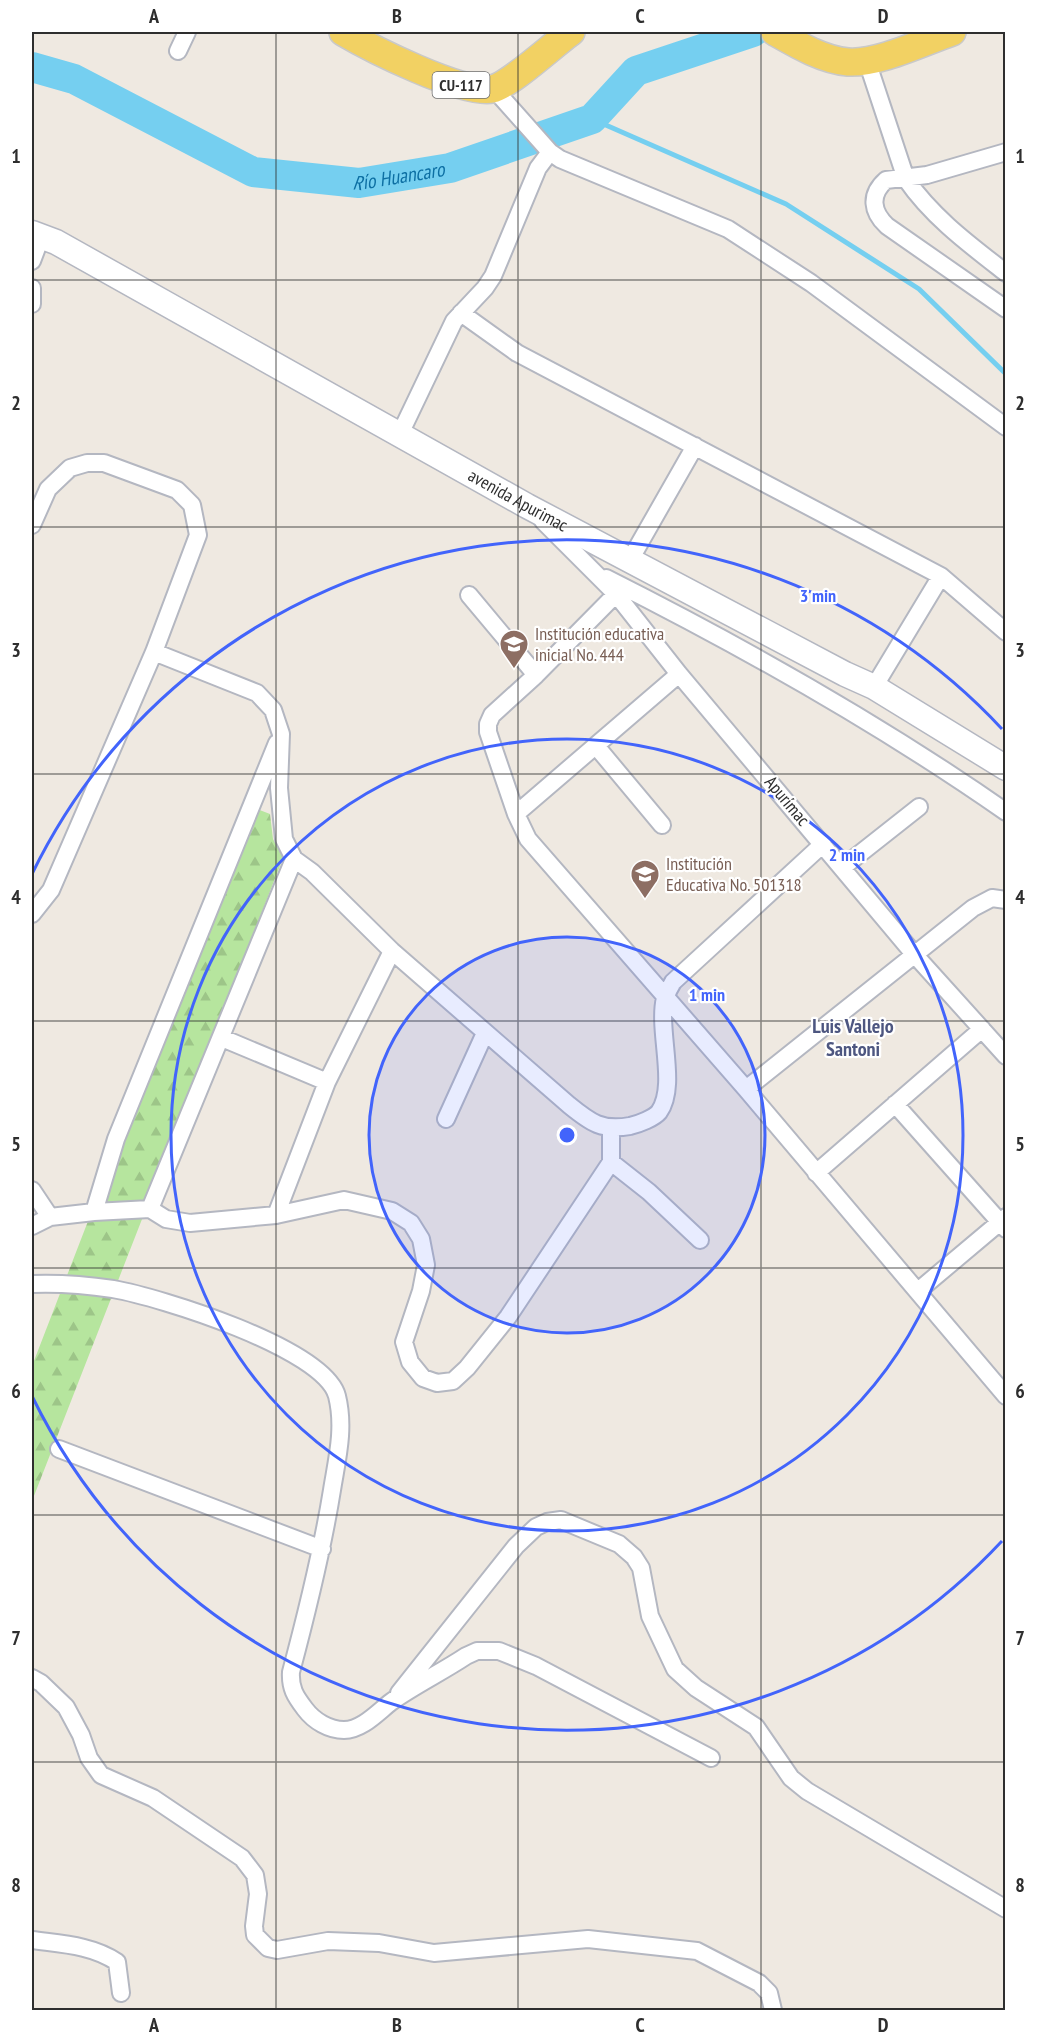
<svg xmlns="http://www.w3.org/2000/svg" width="1037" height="2042" viewBox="0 0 1037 2042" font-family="'PT Sans Narrow',sans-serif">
  <defs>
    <pattern id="forest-firs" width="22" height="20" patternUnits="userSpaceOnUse" patternTransform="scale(1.5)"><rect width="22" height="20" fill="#b6e59e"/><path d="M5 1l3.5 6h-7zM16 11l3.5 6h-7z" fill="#9dc588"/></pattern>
  </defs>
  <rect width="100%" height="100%" fill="#efe9e1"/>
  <path fill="url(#forest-firs)" d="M257 809 270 814 273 839 283 858 32 1501V1366L90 1216Z"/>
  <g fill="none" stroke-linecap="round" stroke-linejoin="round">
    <path stroke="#75cff0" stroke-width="5" d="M592 119 786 204 919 289 1006 374"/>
    <path stroke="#75cff0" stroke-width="30" id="s1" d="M32 67 74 79 253 172 359 183 450 168 592 119 636 71 753 32"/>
    <g stroke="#b4b7c1" stroke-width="20">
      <path id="street" d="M178 51 187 32
        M867 61 906 179C932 217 970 245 1006 273
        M494 89 550 152 560 159 728 229 811 283 1006 427
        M1006 152 927 175 886 180C869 195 872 212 887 226L1006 309
        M32 261 41 237
        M32 288V304
        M461 313 517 353 941 576 1006 632
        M400 434 454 321 485 288 493 276 538 168 550 152
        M543 521 616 594 679 674 914 954 1006 1056
        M32 525 48 489 70 468 87 463H104L177 490 192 505 198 535 154 652 51 890 32 914
        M630 560 695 446
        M606 578C743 647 880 724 1006 812
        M616 594 536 675 492 715 488 724V732L516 814 528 839 746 1089 1006 1396
        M469 595 536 675
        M154 652 257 693 273 710 281 734 279 788 284 839 294 859 312 872 392 951 569 1105C591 1123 602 1131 630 1126 639 1124 654 1118 659 1112 678 1085 657 1031 665 998 667 993 670 987 673 982L823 844
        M874 687 941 576
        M596 746 662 825
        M516 814 679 674
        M843 867 919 807
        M222 1038 327 1082
        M746 1089 973 908 992 898 1006 900
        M895 1104 1006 1229
        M446 1119 485 1033
        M611 1162 649 1192 700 1240
        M816 1173 982 1029
        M32 1190 50 1217
        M150 1209 294 859
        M94 1212 150 1209 166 1219 190 1223 276 1215 344 1200 392 1211 411 1223 421 1239 426 1265 421 1291 404 1342 410 1362 423 1378 437 1383 453 1381 467 1368 508 1317 611 1162V1129
        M276 1215 327 1082 392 951
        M32 1226 50 1217 94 1212 116 1139 277 743
        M32 1284C59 1283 86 1285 113 1289 159 1297 324 1348 337 1396 345 1428 337 1459 332 1490 322 1552 307 1612 291 1672 290 1688 295 1696 305 1709 314 1721 329 1730 344 1730 362 1730 378 1712 391 1702 415 1685 442 1672 466 1656L477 1651H499L536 1666 711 1758
        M918 1291 1006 1217
        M59 1449 322 1549
        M32 1678 41 1683 66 1707 81 1735 89 1758 101 1775 153 1798 242 1858 255 1875 258 1894 254 1926 255 1935 268 1948 277 1950 328 1941 379 1943 434 1953 588 1939 697 1951 759 1983 769 1993 773 2010
        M399 1693 516 1546 536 1527 547 1522 561 1520 619 1544 634 1557 641 1568 650 1616 675 1669 696 1688 756 1727 791 1778 807 1791 1006 1909
        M32 1940C61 1944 92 1945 117 1962L121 1993"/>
    </g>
    <g stroke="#b4b7c1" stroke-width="27">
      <g id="secondary">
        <path id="s2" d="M32 233 56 242 527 506 845 674 874 687 1006 768"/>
      </g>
    </g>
    <g stroke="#c9c9c9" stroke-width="30">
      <path id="primary" d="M343 32C370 48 463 95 492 89 510 85 554 44 571 32
        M775 32C796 44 823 60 848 62 878 64 923 42 952 32"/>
    </g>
    <use href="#street" stroke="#fff" stroke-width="16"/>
    <use href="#secondary" stroke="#fff" stroke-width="24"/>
    <use href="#primary" stroke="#f2d163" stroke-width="27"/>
  </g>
  <path fill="none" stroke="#2e2e2e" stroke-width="1.5" stroke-opacity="0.55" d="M276 32V2010M518 32V2010M761 32V2010M32 280H1006M32 527H1006M32 774H1006M32 1021H1006M32 1268H1006M32 1515H1006M32 1762H1006"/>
  <circle cx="567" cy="1135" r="198" fill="#4264fb" fill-opacity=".12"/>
  <g fill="none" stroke="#4264fb" stroke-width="3">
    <circle cx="567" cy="1135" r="198"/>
    <circle cx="567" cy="1135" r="396"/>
    <path d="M1002 1541A595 595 0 0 1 32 1396M32 874A595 595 0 0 1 1002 729"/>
  </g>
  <defs>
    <g id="school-pin" transform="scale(1.5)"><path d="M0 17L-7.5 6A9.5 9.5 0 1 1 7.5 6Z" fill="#8d6e63" stroke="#fff"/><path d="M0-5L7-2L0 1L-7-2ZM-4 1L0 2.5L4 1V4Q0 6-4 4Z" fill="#fff"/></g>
  </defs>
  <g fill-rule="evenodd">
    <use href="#school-pin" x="514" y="644"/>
    <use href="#school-pin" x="645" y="874"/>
  </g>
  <g text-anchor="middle" stroke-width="4.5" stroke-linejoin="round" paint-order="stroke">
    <rect fill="#fff" stroke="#6d6d6d" stroke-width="1.5" x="432.5" y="72" width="57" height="26" rx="4.5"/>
    <g font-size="16" font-weight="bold" fill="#2e2e2e">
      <text x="461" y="91">CU-117</text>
    </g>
    <g font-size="18" fill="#2e2e2e" stroke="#fff">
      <text dy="6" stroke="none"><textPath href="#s2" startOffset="555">avenida Apurimac</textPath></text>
      <text transform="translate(787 801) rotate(50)" y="6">Apurímac</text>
    </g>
    <g font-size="18" fill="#785e54" stroke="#fff" text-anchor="start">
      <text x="535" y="640">Institución educativa<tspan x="535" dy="21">inicial No. 444</tspan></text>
      <text x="666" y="870">Institución<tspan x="666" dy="21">Educativa No. 501318</tspan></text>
    </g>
    <g font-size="20" font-style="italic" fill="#0d6fa3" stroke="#fff">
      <text dy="7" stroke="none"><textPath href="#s1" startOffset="392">Río Huancaro</textPath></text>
    </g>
    <g font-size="20" font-weight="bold" fill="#4d5680" stroke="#fff">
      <text x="853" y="1033">Luis Vallejo<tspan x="853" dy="23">Santoni</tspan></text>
    </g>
  </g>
  <circle cx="567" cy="1135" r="9" fill="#4264fb" stroke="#fff" stroke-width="3"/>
  <g font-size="18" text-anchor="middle" font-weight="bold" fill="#4264fb" stroke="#fff" stroke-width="4.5" stroke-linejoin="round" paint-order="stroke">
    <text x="818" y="602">3 min</text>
    <text x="847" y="861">2 min</text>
    <text x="707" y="1001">1 min</text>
  </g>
  <rect width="1037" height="2042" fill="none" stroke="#ffffff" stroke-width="66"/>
  <rect x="33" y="33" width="971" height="1976" fill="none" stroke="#2e2e2e" stroke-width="2"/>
  <g font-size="20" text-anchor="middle" font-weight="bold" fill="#2e2e2e">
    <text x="154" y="23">A</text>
    <text x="397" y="23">B</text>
    <text x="640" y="23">C</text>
    <text x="883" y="23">D</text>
    <text x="16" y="163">1</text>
    <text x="1020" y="163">1</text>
    <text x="16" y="410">2</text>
    <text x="1020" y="410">2</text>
    <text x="16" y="657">3</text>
    <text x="1020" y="657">3</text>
    <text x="16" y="904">4</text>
    <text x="1020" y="904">4</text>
    <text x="16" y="1151">5</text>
    <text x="1020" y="1151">5</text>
    <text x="16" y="1398">6</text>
    <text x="1020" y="1398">6</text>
    <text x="16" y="1645">7</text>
    <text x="1020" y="1645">7</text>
    <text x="16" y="1892">8</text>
    <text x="1020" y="1892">8</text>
    <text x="154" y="2032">A</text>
    <text x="397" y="2032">B</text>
    <text x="640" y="2032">C</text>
    <text x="883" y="2032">D</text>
  </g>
</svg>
